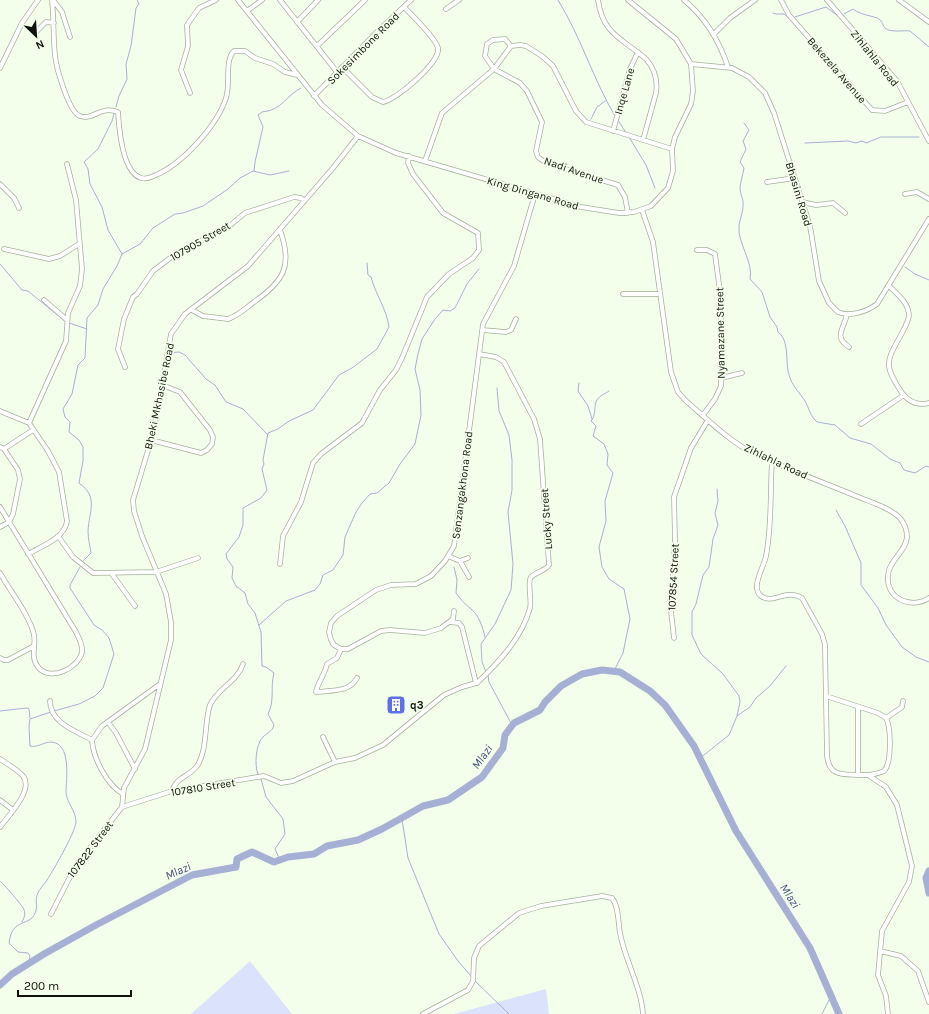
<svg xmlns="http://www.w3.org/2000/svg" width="929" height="1014" viewBox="0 0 929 1014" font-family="Karla,sans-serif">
  <rect width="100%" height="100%" fill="#f3ffea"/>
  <path fill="#dbe3fc" d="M250 961 292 1014H191Z
    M546 989 549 1014H454Z"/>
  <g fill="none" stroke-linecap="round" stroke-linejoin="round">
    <path stroke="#a6b0d5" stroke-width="1" d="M558 0C581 37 593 79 615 116
      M773 13 776 14H784L791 20
      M844 14 853 9C861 15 869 15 877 18 882 20 882 24 885 28 890 33 904 30 910 31L929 47
      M795 17 826 7 838 16
      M116 107 119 96 127 79 126 64 131 46 136 8 139 4 137 0
      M114 114 112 121 98 149 84 162 88 169 90 184 102 207 108 230 122 254
      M591 119 597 107 605 101
      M618 120 626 133
      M744 123 749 130 743 141 746 149 740 162 744 168C743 174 741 180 740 187 740 192 742 197 743 201 744 210 740 218 739 226 737 242 754 263 750 279L762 292 770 317 777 327 778 332C790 341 785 362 789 375 792 386 800 393 805 401 809 408 810 416 817 422L835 425 850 438 871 444 890 459 900 463 904 470 915 473 926 466 929 467
      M629 137 646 165 655 188
      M805 143 848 141 856 143 862 141 866 143 881 137H919
      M254 171 255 162 263 127 258 115 262 112C283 110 285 96 301 88
      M0 264 22 290 28 291 66 322
      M905 267 915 274 929 280
      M69 323 87 329
      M170 353 179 352 185 355 206 379 215 385 226 402 243 409 267 434
      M579 383 578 391 588 406 592 419
      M609 391C604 395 599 395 596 402 594 408 596 415 591 421L596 426 593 436 604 444 608 454 607 465 613 473 605 501 606 521 599 547 602 567 609 579 624 589 630 619 623 653 614 671
      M717 489 718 501 715 513 718 525 713 539 709 567 703 575 696 604 692 612V635L701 654 723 674 739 696 740 702 737 716
      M836 510 845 526 861 563V585L878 608 886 625 902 647 916 657 929 662
      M82 562 91 553C90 546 88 539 88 531 89 511 99 497 79 483L83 461V447L79 440 69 432 70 422 65 417 63 409 72 394 78 365 85 358 87 318 98 305 103 289 117 266 122 254 140 244 153 228 175 214 183 213 203 206 228 189 240 178 253 171 270 175 289 171
      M454 567 457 580 456 593C461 600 465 604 471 609 479 615 483 628 485 637
      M259 625 286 601 315 590 320 584 323 575 333 570 343 555 345 537 356 512 362 503 370 494 377 493 389 483 400 464 415 444 421 415 420 390 415 369 418 354 422 339 435 319 443 310 450 311 455 308 467 284 479 269
      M486 672 482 662 481 644 495 624 511 590 513 564 508 512 512 490V460L509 435 499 411 497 388
      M488 675 489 682 512 725
      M0 711 27 708 29 709 30 718
      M54 711 79 704 95 696 103 688 114 654 109 638 102 630 94 625 70 588V585L80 567
      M699 759 729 735 737 716 750 707 756 698 770 686 786 666
      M258 774C254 766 256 743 263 737 268 732 272 732 274 725L268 714C275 701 270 687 274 673L266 667 262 666 261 632 255 613 248 604 245 593 236 586 232 578 233 567 227 559 226 554 239 537 243 525V508L261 498 267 490 262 469 264 464 263 460 268 433 278 429 289 421 313 410 339 375 352 368 377 349 389 327C387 310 375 293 371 277L368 275 367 263
      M261 779 266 797 283 819 285 834 275 849 280 860
      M402 819 408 858 439 934 458 961 472 977
      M0 881C2 882 24 907 24 910 26 914 24 918 22 922
      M28 965 30 956 28 953 18 952 9 943C12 917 30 927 35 913 38 908 35 901 37 895 39 889 44 885 47 880 54 869 75 833 76 822 76 811 67 803 66 793 66 780 72 743 51 742 44 742 37 748 30 746L29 726 30 719 51 712
      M475 981 509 1014
      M822 1014 831 996"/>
    <path stroke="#a6b0d5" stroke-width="7" d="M929 871 926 878 929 893
      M0 985 12 974 44 954 96 925 192 875 236 867 237 859 252 852 274 862 288 857 314 854 327 846 358 840 382 829 423 806 448 800 482 777 503 748 505 735 514 723 540 710 545 702 561 686 582 674 602 670 620 672 650 691 665 705 694 746 736 831 810 948 839 1014"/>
    <g stroke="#a3b199" stroke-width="5.5">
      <path id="minor" d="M52 0C54 18 53 37 55 55 56 67 69 113 80 116 93 121 100 105 118 112 119 129 122 172 141 178 147 180 151 177 156 175 182 164 217 126 226 98 231 84 224 61 234 51H245L255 58 273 64 285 72 297 75
        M53 0 62 12 70 37
        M238 0 322 105 358 136 396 153 581 207 619 213 634 212 651 206 668 188 673 171 672 149 675 137 691 104 693 91 691 64 676 39 628 0
        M280 0 337 72
        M598 0C603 35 622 38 646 59 655 69 658 80 656 93L643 140
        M684 0C706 18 719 40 728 67
        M781 0 789 15 872 110 885 111 908 102
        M827 0 897 81 929 141
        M899 0 929 22
        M446 9 459 0
        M247 11 262 0
        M297 22 318 0
        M35 33 46 22 54 23
        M714 34 730 18 755 0
        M317 46 365 0
        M511 46 505 39 493 40 487 44 485 56 494 69 520 83 527 91 542 122 536 151 538 157 546 163 618 185 625 197 628 213
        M691 64 732 68 749 77 765 93 774 113 810 226 819 281 829 303 838 312C850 317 866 312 877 304L929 219
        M342 67 372 97 383 102C396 100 441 62 438 48 436 39 411 14 404 7
        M0 68 22 23 38 0
        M190 93 181 70 188 46 187 25 199 8 216 0
        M314 96 379 30 411 0
        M613 131 630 69 638 52
        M425 161 442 113 494 69 511 46 520 45 526 46 542 56 553 66 576 111 586 122 672 149
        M767 182 795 178
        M0 184 14 198 19 208
        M905 194 917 192 929 199
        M802 202 816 205 833 203 845 213
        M642 210 653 242 671 372 678 392 686 401C706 418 730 442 753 453 787 469 822 482 856 496 870 502 889 507 900 518 904 523 907 530 907 537 906 552 889 560 888 575 885 598 911 610 929 598
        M4 249 49 259 60 256 79 244
        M697 250H707L715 254 721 299V386L715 399 703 415
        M889 286C897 294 909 303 909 316 908 322 905 327 902 333 886 362 883 364 902 393 909 402 918 406 929 403
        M623 294H660
        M44 300 67 320
        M192 310 203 316 228 319C238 316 246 308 254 302 284 281 293 266 280 230
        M847 314C844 329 833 337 849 347
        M482 330 506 332 511 330 516 319
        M125 367 118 349 124 319 133 297 137 294 153 271 178 252 227 228 245 213 294 197 301 198 304 201
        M721 378 742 373
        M0 411 29 423 48 451 59 472 67 521C65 538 42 546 28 554
        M29 423 66 341 68 313 80 286 82 269 76 200 67 164
        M861 424 904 395
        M151 440 201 453 207 450 212 444 213 437 210 430 180 392 162 385
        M0 447 4 449 18 470 20 479 13 514 9 522 0 527
        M4 449 33 430
        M772 461C770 492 772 526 766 556 764 567 750 588 761 596 773 605 786 588 802 598L822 634 825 645 827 755C829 777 842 774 859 775 869 775 875 775 884 771 892 763 891 727 886 718L878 713 826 696
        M0 507 76 632C79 638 83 645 82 652 78 669 50 682 38 667 30 657 36 646 34 635 31 618 9 589 0 573
        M58 536 73 557 93 573 156 572 198 558
        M448 556 460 561 468 558
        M460 561 469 577
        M280 564 283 536 301 502 313 463 321 454 362 423 380 390 396 370 402 358 427 297 449 274 473 258 479 250 478 233 443 213 413 174 408 163 409 156
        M112 574 135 606
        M454 611 453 619 441 628 425 633 390 630 381 631 348 649H341L334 645 331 640 329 632 331 623 337 616 376 590 391 585 416 584 431 576 445 561 454 546 483 324 514 266 535 194
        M674 638 671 611 675 540 674 497 691 448 708 420
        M341 649 337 658 327 664C325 674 318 682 316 692 331 690 349 693 357 678
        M0 658 4 660H8L34 646
        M477 683C498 663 522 638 530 608 532 600 527 582 531 577 536 572 545 571 549 565L540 439 534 419 504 362 496 357 479 354
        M50 701C50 723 76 731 92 740
        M858 707V774
        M886 718 902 707 903 701
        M108 722 116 733 135 769
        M323 737 335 762
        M92 740 102 726 160 684
        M92 740C93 758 107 785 123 794
        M0 759C7 764 17 769 23 776 34 790 9 815 0 827
        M868 775 886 787 897 805 912 866 909 882 882 931 878 975 886 996 888 1014
        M172 791C176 777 189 777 197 766 208 750 204 722 210 705 217 689 238 681 243 664
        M0 800 13 810
        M122 807 124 788 145 749 171 640V622L166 594 142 536 134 511 133 500 153 434 171 334 185 314 248 266 333 168 358 136
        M51 914 75 867 122 807 172 791 264 776 281 783 293 781 335 762 355 758 383 745 444 695 462 687 476 683 462 627 459 623 450 622
        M880 951 901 956 918 971 929 1002
        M423 1014 468 990 473 981 474 958 479 946 519 913 541 906 602 896 612 898C619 906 618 923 620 933 625 961 641 986 643 1014"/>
    </g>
    <use href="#minor" stroke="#fff" stroke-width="4"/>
  </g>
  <defs>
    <g id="building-square" transform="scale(1)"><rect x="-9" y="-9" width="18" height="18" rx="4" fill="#5c70e7" stroke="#f3ffea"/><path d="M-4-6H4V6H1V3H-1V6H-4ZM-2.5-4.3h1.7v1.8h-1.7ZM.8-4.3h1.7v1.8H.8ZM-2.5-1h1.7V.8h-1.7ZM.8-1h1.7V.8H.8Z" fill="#fff"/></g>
  </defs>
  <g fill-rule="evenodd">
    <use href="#building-square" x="396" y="705"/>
  </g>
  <g text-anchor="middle" stroke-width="3.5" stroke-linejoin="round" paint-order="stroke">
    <g font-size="11" fill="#0e120a" stroke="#f3ffea">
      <text transform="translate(363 48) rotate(-45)" y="4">Sokesimbone Road</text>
      <text transform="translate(875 58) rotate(51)" y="4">Zihlahla Road</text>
      <text transform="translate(837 70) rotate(49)" y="4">Bekezela Avenue</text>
      <text transform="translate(624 91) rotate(-74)" y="4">Inqe Lane</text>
      <text transform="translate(574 170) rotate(19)" y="4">Nadi Avenue</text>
      <text transform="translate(533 193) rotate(16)" y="4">King Dingane Road</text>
      <text transform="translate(799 194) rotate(73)" y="4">Bhasini Road</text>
      <text transform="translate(200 241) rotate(-30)" y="4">107905 Street</text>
      <text transform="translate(720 333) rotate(-91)" y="4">Nyamazane Street</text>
      <text transform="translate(159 396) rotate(-78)" y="4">Bheki Mkhasibe Road</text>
      <text transform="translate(776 461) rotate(25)" y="4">Zihlahla Road</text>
      <text transform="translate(462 485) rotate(-83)" y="4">Senzangakhona Road</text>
      <text transform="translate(546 519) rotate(-94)" y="4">Lucky Street</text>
      <text transform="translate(673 577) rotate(-87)" y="4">107854 Street</text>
      <text transform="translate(203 787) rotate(-9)" y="4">107810 Street</text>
      <text transform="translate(90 849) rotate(-53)" y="4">107822 Street</text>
    </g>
    <g font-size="11" font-weight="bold" fill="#0e120a" stroke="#f3ffea" text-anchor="start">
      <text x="410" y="709">q3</text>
    </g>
    <g font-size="12" font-style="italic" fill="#3f4a7c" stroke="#f3ffea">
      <text transform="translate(482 757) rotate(-54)" y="4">Mlazi</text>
      <text transform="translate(178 871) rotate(-24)" y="4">Mlazi</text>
      <text transform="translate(790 896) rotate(57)" y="4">Mlazi</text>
    </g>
  </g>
  <g transform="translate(36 36) rotate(155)" stroke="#f3ffea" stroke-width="3" paint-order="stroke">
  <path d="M0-3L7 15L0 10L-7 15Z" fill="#0e120a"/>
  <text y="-6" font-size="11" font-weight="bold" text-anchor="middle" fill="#0e120a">N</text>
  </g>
  <path d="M18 990v6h113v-6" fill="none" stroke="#0e120a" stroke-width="2"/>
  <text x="24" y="990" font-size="12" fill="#0e120a" stroke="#f3ffea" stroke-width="3" paint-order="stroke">200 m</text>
</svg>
